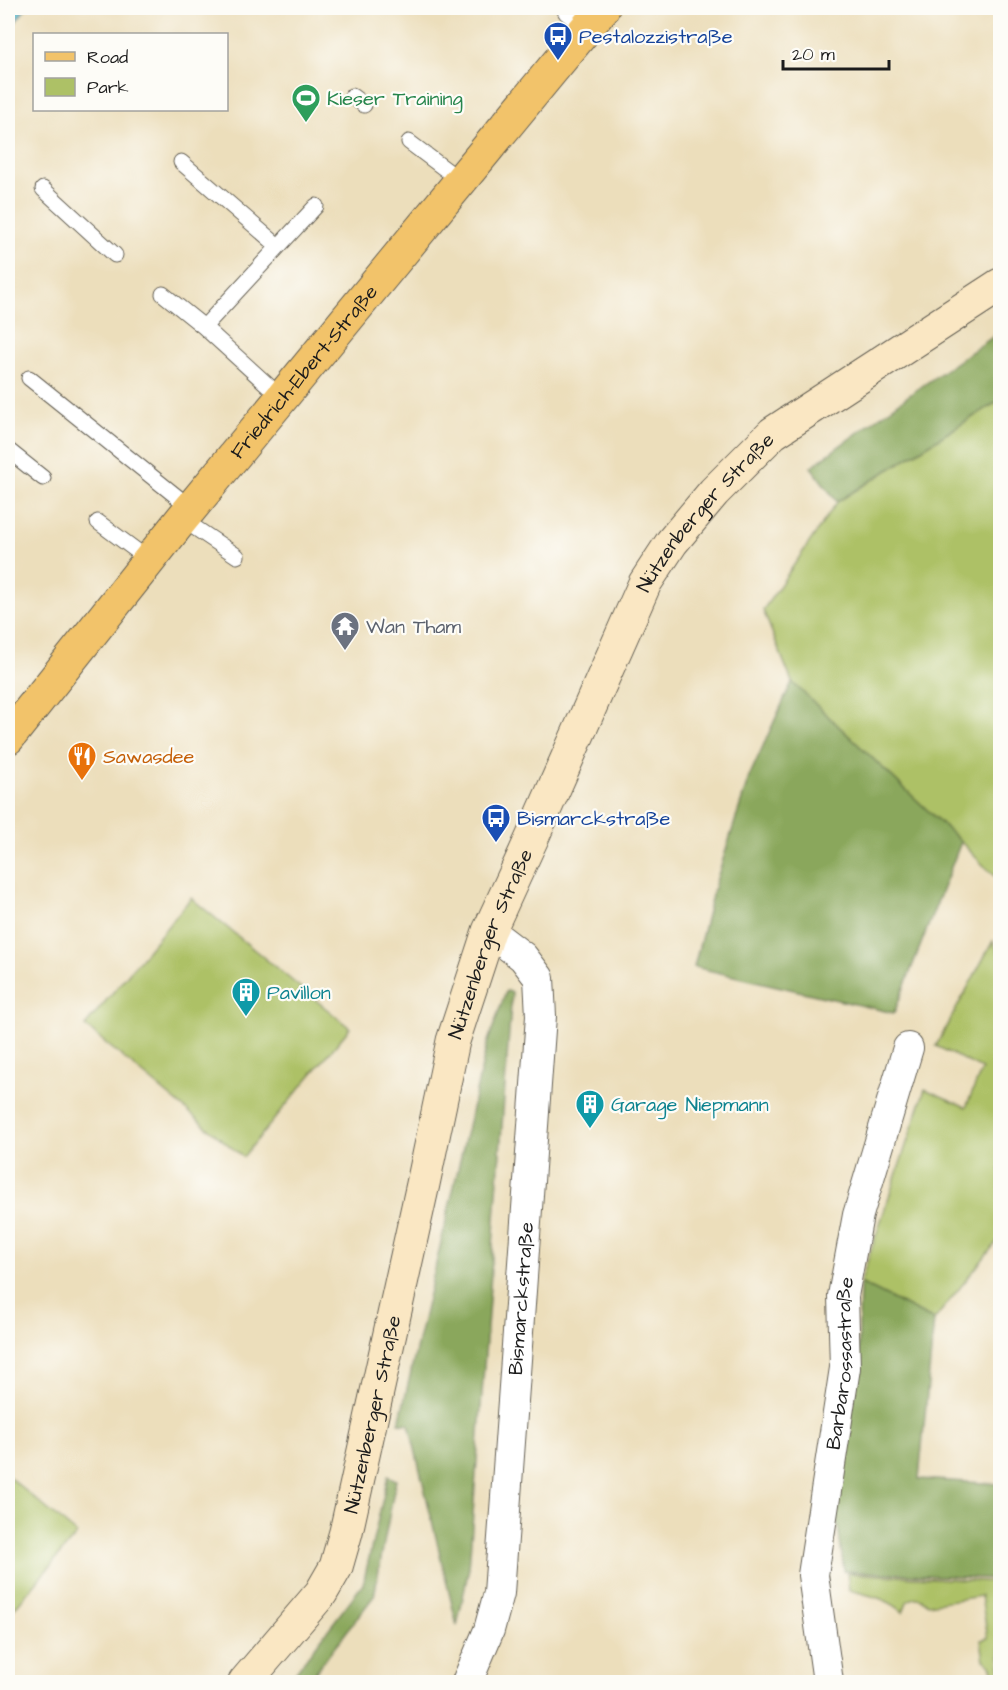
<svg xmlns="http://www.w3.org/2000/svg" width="1008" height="1690" viewBox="0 0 1008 1690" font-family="'Architects Daughter',sans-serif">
  <rect width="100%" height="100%" fill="#fdfcf7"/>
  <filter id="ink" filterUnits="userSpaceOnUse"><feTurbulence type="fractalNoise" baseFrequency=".0167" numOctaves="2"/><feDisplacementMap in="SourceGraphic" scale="12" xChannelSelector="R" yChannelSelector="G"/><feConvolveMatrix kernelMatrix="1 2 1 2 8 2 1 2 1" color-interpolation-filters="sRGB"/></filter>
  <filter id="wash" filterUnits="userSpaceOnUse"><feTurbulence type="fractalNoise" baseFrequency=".008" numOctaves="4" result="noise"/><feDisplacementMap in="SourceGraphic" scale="24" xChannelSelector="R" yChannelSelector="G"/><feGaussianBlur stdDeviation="1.35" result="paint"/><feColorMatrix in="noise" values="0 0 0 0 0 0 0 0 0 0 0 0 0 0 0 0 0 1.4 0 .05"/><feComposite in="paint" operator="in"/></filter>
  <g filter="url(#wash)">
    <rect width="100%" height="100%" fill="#ecdebb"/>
    <path fill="#adc166" stroke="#646e41" stroke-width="1.5" d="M1000 400V880L986 868 961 842 792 682 763 610 837 502Z
      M191 898 350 1028 243 1157 85 1026Z
      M993 941 1000 956V1238L934 1320 860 1283 925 1089 966 1107 982 1069 936 1046Z
      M8 1476 77 1534 8 1616Z
      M847 1573 1000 1582V1682H989C996 1674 994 1665 984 1660L981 1640 988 1638 981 1596 928 1604C922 1597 915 1596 907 1602L903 1612C888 1598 867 1595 849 1590Z"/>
    <path fill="#8aa75b" stroke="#53623c" stroke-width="1.5" d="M1000 332V400L837 502 811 467 912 393Z
      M792 682 961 842 894 1013 694 967 713 891 749 777Z
      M506 991 512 992 469 1568 457 1626 409 1424 399 1423 487 1044Z
      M860 1283 934 1320 919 1479 1000 1484V1579L844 1571 836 1512 858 1368Z
      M388 1476 396 1480 374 1596 308 1682H288L363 1584Z"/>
    <path fill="#4ab3c9" stroke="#336872" stroke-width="1.5" d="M8 8H26L8 32Z"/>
  </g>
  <g filter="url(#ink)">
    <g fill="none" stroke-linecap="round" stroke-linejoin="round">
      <g stroke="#656054" stroke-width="17">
        <path id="lane" d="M352 96 364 105
          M409 142 461 181
          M181 162 278 246
          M43 189 115 255
          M163 294 204 327
          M29 378 191 508
          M282 398 204 327 316 206
          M8 450 43 478
          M182 519 237 556
          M98 522 149 560"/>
      </g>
      <g stroke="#656054" stroke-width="32">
        <g id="street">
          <path d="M572 8 591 23"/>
          <path id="s1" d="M467 1682 489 1630 499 1593 541 1016 539 978 523 957 489 931"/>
          <path id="s2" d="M828 1682 813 1575 845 1368 843 1296 858 1215 908 1048"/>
        </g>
      </g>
      <g stroke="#656054" stroke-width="35">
        <g id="secondary">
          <path id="s3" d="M245 1682 321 1593 336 1567 346 1532 423 1184 453 1041 489 931 532 838 645 583 672 542 714 492 773 433 1000 285"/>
        </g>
      </g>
      <g stroke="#656054" stroke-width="35">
        <g id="primary">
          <path id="s4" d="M8 738 182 519 603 8"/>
        </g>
      </g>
      <use href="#lane" stroke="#fff" stroke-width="15"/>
      <use href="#street" stroke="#fff" stroke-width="30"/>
      <use href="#secondary" stroke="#fae7c3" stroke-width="33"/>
      <use href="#primary" stroke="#f2c36a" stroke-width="33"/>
    </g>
  </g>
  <defs>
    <g id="bus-pin" transform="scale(1.5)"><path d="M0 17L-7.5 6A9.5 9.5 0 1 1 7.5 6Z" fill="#1a4fb4" stroke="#fdfcf7"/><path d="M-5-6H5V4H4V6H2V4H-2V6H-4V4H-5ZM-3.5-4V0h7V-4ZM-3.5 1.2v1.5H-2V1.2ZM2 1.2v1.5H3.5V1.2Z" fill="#fff"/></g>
    <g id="stadium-pin" transform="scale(1.5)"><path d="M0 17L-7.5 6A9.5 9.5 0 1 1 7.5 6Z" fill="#2e9e5b" stroke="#fdfcf7"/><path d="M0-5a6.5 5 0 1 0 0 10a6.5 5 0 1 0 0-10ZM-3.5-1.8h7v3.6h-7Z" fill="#fff"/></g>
    <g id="temple-pin" transform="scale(1.5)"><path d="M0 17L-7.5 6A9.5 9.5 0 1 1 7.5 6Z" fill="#6b7280" stroke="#fdfcf7"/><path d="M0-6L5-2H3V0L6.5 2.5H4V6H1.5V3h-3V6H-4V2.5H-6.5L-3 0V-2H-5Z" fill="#fff"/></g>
    <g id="restaurant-pin" transform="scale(1.5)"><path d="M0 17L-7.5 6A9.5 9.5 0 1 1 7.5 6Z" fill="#e8710a" stroke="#fdfcf7"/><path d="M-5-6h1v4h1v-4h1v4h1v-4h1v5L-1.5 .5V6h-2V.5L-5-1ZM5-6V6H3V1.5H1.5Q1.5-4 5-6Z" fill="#fff"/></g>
    <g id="building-pin" transform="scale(1.5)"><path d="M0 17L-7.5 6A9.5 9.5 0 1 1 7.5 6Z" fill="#0f9aa8" stroke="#fdfcf7"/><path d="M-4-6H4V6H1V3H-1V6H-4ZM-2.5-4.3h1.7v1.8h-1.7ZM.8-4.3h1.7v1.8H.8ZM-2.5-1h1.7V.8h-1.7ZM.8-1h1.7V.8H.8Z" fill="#fff"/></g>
  </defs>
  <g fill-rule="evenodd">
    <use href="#bus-pin" x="558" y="36"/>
    <use href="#stadium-pin" x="306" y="98"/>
    <use href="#temple-pin" x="345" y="626"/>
    <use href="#restaurant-pin" x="82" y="756"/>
    <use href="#bus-pin" x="496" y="818"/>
    <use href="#building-pin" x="246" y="992"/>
    <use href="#building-pin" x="590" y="1104"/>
  </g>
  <g text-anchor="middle" stroke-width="4.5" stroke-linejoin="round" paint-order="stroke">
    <g font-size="20" fill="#164399" stroke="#fdfcf7" text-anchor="start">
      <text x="579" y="43">Pestalozzistraße</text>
      <text x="517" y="825">Bismarckstraße</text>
    </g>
    <g font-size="20" fill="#27864d" stroke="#fdfcf7" text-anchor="start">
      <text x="327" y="105">Kieser Training</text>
    </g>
    <g font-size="20" fill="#1c1c1c" stroke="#fdfcf7">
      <text dy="7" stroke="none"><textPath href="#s4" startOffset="471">Friedrich-Ebert-Straße</textPath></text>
      <text dy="7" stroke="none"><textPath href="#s3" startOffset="1276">Nützenberger Straße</textPath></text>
      <text dy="7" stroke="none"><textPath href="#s3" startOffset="790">Nützenberger Straße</textPath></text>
      <text dy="7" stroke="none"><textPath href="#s1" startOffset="390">Bismarckstraße</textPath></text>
      <text dy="7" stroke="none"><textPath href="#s2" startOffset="322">Barbarossastraße</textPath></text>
      <text dy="7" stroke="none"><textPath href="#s3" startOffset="304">Nützenberger Straße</textPath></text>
    </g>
    <g font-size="20" fill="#5b616d" stroke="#fdfcf7" text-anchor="start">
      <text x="366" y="633">Wan Tham</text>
    </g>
    <g font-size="20" fill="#c56008" stroke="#fdfcf7" text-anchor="start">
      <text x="103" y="763">Sawasdee</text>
    </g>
    <g font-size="20" fill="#0d838f" stroke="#fdfcf7" text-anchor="start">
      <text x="267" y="999">Pavillon</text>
      <text x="611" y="1111">Garage Niepmann</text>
    </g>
  </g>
  <rect width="1008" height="1690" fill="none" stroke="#fdfcf7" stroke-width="30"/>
  <rect x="33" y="33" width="195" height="78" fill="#fdfcf7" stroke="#a3a29f" stroke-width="1.5"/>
  <rect x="45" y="52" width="30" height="9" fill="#f2c36a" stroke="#a3a29f" stroke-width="1.5"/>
  <text x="87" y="63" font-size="18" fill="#1c1c1c">Road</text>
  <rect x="45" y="78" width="30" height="18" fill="#adc166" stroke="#a3a29f" stroke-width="1.5"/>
  <text x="87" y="93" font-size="18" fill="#1c1c1c">Park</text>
  <path d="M783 60v9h106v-9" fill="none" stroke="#1c1c1c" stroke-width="3"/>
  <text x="792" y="60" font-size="18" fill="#1c1c1c" stroke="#fdfcf7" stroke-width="4.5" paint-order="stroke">20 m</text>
</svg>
